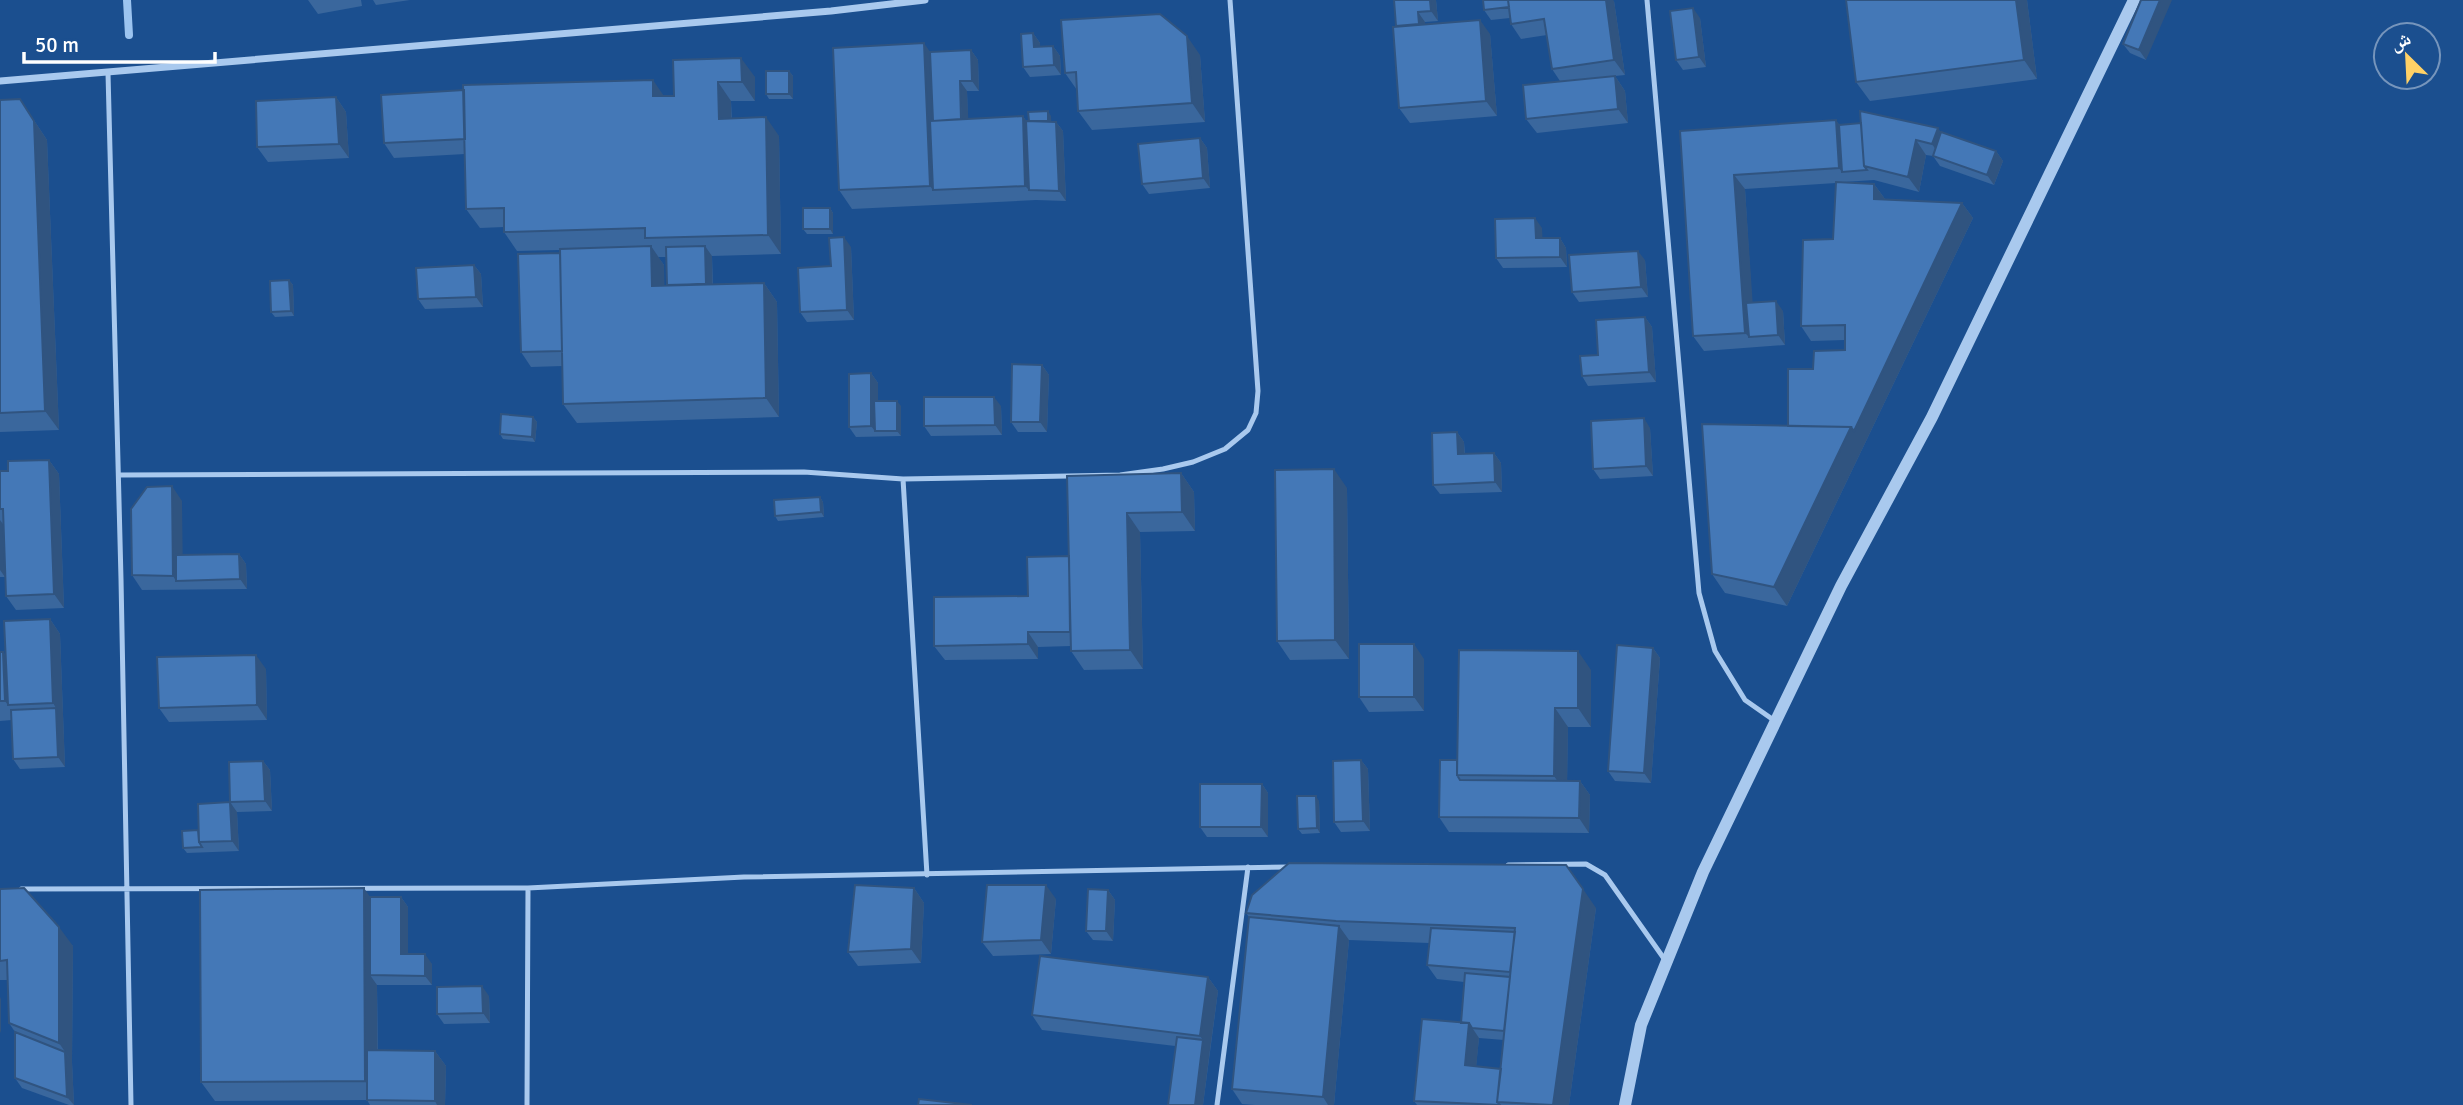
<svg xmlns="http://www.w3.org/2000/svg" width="2463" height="1105" viewBox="0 0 2463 1105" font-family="Signika,'Noto Naskh Arabic',sans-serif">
  <rect width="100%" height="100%" fill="#1b4f8f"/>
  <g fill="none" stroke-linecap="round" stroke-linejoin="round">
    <path stroke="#9cc4f0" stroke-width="8" d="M127 0 129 35"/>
    <path stroke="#a9c9ee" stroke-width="5" d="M1647 0 1699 593 1715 651 1745 700 1775 721
      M108 73 121 579 131 1105
      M119 475 804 472 903 479 1120 475 1163 469 1193 462 1225 449 1248 430 1256 413 1258 391 1230 0
      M903 479 927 875
      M1508 865 1586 864 1605 875 1665 960
      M21 889 528 888 744 877 1288 867
      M527 1105 528 888
      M1217 1105 1248 867"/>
    <path stroke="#a9c9ee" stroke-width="7" d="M0 81 831 11 925 0"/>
    <path stroke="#a9c9ee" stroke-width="12" d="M1625 1105 1641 1025 1703 872 1841 586 1932 417 2134 0"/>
  </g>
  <path fill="#3a679d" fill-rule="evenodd" d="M308 0H361L362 6 318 14Z
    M373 0H410L376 5Z
    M1436 0 1438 21 1425 22V24L1490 34 1497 116 1410 123 1399 108 1396 26Z
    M1483 0 1614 1 1625 75 1615 76 1625 91 1628 123 1537 133 1526 119 1560 81 1552 69 1547 35 1521 39 1511 24 1510 18 1491 20 1484 10Z
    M2027 0 2037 79 1870 101 1856 82Z
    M2141 0 2146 60 2130 53 2123 44Z
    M1700 18 1706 67 1683 70 1676 60Z
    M1033 33 1040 43V47L1053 46 1060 56 1061 75 1030 77 1023 67Z
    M971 50 978 60 979 91H967L968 119 1023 116 1026 121 1051 116V121L1056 122 1063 131 1066 201 1036 200 852 209 839 190 930 52Z
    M1200 55 1205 122 1092 130 1078 111 1077 90 1065 73Z
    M673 60 755 77V101H731L732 119 779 136 781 254 712 256 713 284 764 283 777 302 779 417 577 423 563 404V366L531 367 521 352 560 253V250L517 251 504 232V227L480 228 466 209 465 154 394 158 384 143 664 96H674ZM658 257H667V285H664V265Z
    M789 71 793 76V99H769L766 94Z
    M336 97 346 112 349 158 268 162 257 147Z
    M20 99 47 140 59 430 0 432V100Z
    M1836 120 1839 125 1941 132 1996 151 2003 161 1994 185 1940 166 1933 156 1926 155 1919 192 1874 180 1844 182 1874 184 1885 199 1962 203 1973 218 1787 606 1725 593 1712 574 1788 426 1813 369 1845 350V340L1811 341 1801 326 1833 239 1836 183 1745 189 1752 303 1783 311 1785 345 1704 351 1693 336 1680 131Z
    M1200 138 1207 148 1210 188 1149 194 1142 184Z
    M830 208 833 213V234H807L803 229Z
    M1542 228V238H1560L1566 248 1567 267 1503 268 1496 258Z
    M851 247 854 320 807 322 800 312 831 266Z
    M1645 260 1648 297 1579 302 1572 292Z
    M474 265 481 274 483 307 425 309 418 299Z
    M289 280 293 285 294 316 275 317 271 312Z
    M1645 317 1652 327 1656 382 1588 386 1582 376 1598 355Z
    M1042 365 1049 375 1047 432H1018L1011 422Z
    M871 373 878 383V401L901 406V436L856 437 849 427Z
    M1001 406 1002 435 931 436 924 426Z
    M533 417 537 422 535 442 503 439 500 434Z
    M1650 428 1653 476 1600 479 1593 469Z
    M1457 432 1464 442 1465 454 1494 453 1501 463 1502 492 1440 494 1433 485Z
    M49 460 59 474 64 608 16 610 6 596 4 524H3L5 577H0V471H8Z
    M1181 473 1194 492 1195 531 1140 532 1143 669 1084 670 1071 651V646L1038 647V659L945 660 934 646 1028 596 1069 556Z
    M1347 488 1349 659 1290 660 1277 641Z
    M820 497 823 502 824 517 778 521 775 516Z
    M182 501V555L239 554 246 564 247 589 142 590 132 575Z
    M50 619 60 634 65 767 20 769 13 759 12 720 0 721V652H3L6 656Z
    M1653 648 1660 658 1651 783 1615 781 1608 771Z
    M1424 659V711L1369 712 1359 697Z
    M266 669 267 720 169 722 159 708Z
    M1591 670V727H1568L1567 781H1580L1590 795 1589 833 1449 832 1439 817 1457 760Z
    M1361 760 1368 769 1370 831 1341 832 1334 822Z
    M263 761 270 770 272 811 237 812 239 851 187 853 183 848 198 830 230 802Z
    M1262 784 1268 793V837H1207L1200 827Z
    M1319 801 1320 833 1302 834 1298 829Z
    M914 888 924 903 921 963 858 966 848 952Z
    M0 889 73 946 72 1062 74 1105H69L22 1088 15 1078V1032L9 1023 7 980H0Z
    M1108 890 1115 900 1113 941 1093 940 1086 931Z
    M370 897H401L408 907V954L432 964V985H377L378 1050 435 1051 446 1066 445 1105H370L367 1100 215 1101 201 1082Z
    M1056 899 1051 954 993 956 982 942Z
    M1596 908 1569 1105H1417L1414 1101 1461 1023 1464 982 1437 979 1427 965 1429 943 1349 940 1334 1105H1255L1242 1104 1232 1089 1249 917 1246 913ZM1479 1038 1504 1040 1501 1069 1476 1066Z
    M1208 977 1218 991 1203 1105 1175 1046 1042 1030 1032 1015Z
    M489 996 490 1023 444 1024 437 1014Z"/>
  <path fill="#305480" d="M1430 0H1436L1438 21 1431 11Z
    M1606 0H1613L1614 1 1625 75 1614 60Z
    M2016 0H2027L2037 79 2024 60Z
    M2160 0H2172L2146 60 2139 50Z
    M1693 8 1700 18 1706 67 1699 57Z
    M1418 12 1425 22 1426 40 1419 30Z
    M1480 20 1490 34 1497 116 1486 101Z
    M1033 33 1040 43 1041 57 1034 47Z
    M1187 36 1200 55 1205 122 1192 103Z
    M924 43 937 62 933 190 930 186Z
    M1053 46 1060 56 1061 75 1054 65Z
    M971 50 978 60 979 91 972 81Z
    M741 58 755 77V101L742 82Z
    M789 71 793 76V99L789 94Z
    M1615 76 1625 91 1628 123 1618 109Z
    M653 80 666 99 653 96Z
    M960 81 967 91 969 134 962 124Z
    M718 82 731 101 732 138 719 119Z
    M336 97 346 112 349 158 339 144Z
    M20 99 47 140 59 430 45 411Z
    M1048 111 1051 116 1052 132 1048 127Z
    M1023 116 1033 131 1029 190 1025 186Z
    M766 117 779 136 781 254 768 235Z
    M1836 120 1846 134 1842 172 1839 168Z
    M1056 122 1063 131 1066 201 1059 191Z
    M1938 128 1948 142 1942 159 1932 144Z
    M1200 138 1207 148 1210 188 1203 178Z
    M1916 140 1926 155 1919 192 1908 177Z
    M1996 151 2003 161 1994 185 1987 175Z
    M1734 175 1745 189 1755 337H1749L1745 333Z
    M1874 184 1885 199 1884 213 1874 199Z
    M1962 203 1973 218 1787 606 1774 587 1851 427Z
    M830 208 833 213V234L830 229Z
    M1535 218 1542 228 1543 248 1536 238Z
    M844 237 851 247 854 320 847 310Z
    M1560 238 1566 248 1567 267 1560 257Z
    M651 246 664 265 665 305 652 286Z
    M705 246 712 256 713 303 706 294Z
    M1638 251 1645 260 1648 297 1641 287Z
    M474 265 481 274 483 307 476 297Z
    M289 280 293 285 294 316 291 311Z
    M764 283 777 302 779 417 766 398Z
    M1776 301 1783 311 1785 345 1778 335Z
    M1645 317 1652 327 1656 382 1649 372Z
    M1042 365 1049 375 1047 432 1040 422Z
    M871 373 878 383V431H875L871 426Z
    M994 397 1001 406 1002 435 995 425Z
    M897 401 901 406V436L897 431Z
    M533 417 537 422 535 442 532 437Z
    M1644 418 1650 428 1653 476 1646 466Z
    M1457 432 1464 442 1465 464 1458 454Z
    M1494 453 1501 463 1502 492 1495 482Z
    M49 460 59 474 64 608 54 594Z
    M1334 469 1347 488 1349 659 1335 640Z
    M1181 473 1194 492 1195 531 1182 512Z
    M172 486 182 501 183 580 176 581 173 576Z
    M820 497 823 502 824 517 821 512Z
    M1127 513 1140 532 1143 669 1130 650Z
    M0 520 3 524 5 577 0 570Z
    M239 554 246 564 247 589 240 579Z
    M50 619 60 634 65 767 58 757 56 708 53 703Z
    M1028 632 1038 647V659L1028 644Z
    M1414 644 1424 659V711L1414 697Z
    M1653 648 1660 658 1651 783 1644 773Z
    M1578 651 1591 670V727L1578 708Z
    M3 652 16 670 8 705 5 701Z
    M256 655 266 669 267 720 257 705Z
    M1555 708 1568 727 1567 795 1554 776Z
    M1361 760 1368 769 1370 831 1363 821Z
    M263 761 270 770 272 811 265 801Z
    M1580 781 1590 795 1589 833 1579 818Z
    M1262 784 1268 793V837L1261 827Z
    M1316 796 1319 801 1320 833 1317 828Z
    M230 802 237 812 239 851 232 841Z
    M1046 885 1056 899 1051 954 1041 940Z
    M364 888 377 907 370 975 377 985 378 1100 365 1081Z
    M914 888 924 903 921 963 911 949Z
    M1583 889 1596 908 1569 1105H1553Z
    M1108 890 1115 900 1113 941 1106 931Z
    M401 897 408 907V964L401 954Z
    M1339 926 1349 940 1334 1105H1328L1323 1097Z
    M59 927 73 946 72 1062 59 1043Z
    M425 954 432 964V985L425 976Z
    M1208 977 1218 991 1210 1050 1200 1036Z
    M482 986 489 996 490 1023 483 1013Z
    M0 997 1 999V1033L0 1031Z
    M1469 1023 1479 1038 1475 1080 1465 1065Z
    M1203 1040 1210 1050 1203 1105H1195Z
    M435 1051 446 1066 445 1105H437L435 1101Z
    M65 1052 72 1062 74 1105 67 1097Z"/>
  <path fill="#4478b7" stroke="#305480" stroke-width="2" d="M1394 0H1430L1431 11 1418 12 1419 24 1396 26Z
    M1483 0H1508L1509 7 1484 10Z
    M1508 0H1606L1614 60 1552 69 1544 19 1511 24Z
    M1846 0H2016L2024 60 1856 82Z
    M2141 0H2160L2139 50 2123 44Z
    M1693 8 1699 57 1676 60 1670 11Z
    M1160 14 1187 36 1192 103 1078 111 1076 72 1065 73 1061 20Z
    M1480 20 1486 101 1399 108 1393 27Z
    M1033 33 1034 47 1053 46 1054 65 1023 67 1021 34Z
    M924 43 930 186 839 190 833 48Z
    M971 50 972 81H960L961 119 933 121 930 52Z
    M741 58 742 82H718L719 119 766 117 768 235 645 238V228L504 232V208L466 209 463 85 653 80V96H674L673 60Z
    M766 71H789V94H766Z
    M1615 76 1618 109 1526 119 1523 85Z
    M464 90 465 139 384 143 381 95Z
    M336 97 339 144 257 147 256 101Z
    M20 99 34 121 45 411 0 413V100Z
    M1048 111V121H1029L1028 112Z
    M1860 111 1938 128 1932 144 1916 140 1908 177 1864 166Z
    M1023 116 1025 186 933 190 930 121Z
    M1836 120 1839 168 1734 175 1745 333 1693 336 1680 131Z
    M1026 121 1056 122 1059 191 1029 190Z
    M1861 123 1864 166 1867 170 1842 172 1839 125Z
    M1941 132 1996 151 1987 175 1933 156Z
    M1200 138 1203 178 1142 184 1138 144Z
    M1836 182 1874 184V199L1962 203 1854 431 1851 427 1788 426V369H1813L1814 351 1845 350V325L1801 326 1803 240 1833 239Z
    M803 208H830V229H803Z
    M1535 218 1536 238H1560V257L1496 258 1495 219Z
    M844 237 847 310 800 312 798 268 831 266 829 238Z
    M651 246 652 286 764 283 766 398 563 404 560 249Z
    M705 246 706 284 667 285 666 247Z
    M1638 251 1641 287 1572 292 1569 255Z
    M560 253 562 351 521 352 518 254Z
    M474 265 476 297 418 299 416 268Z
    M289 280 291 311 271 312 270 281Z
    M1776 301 1778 335 1749 337 1746 303Z
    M1645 317 1649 372 1582 376 1580 356 1598 355 1596 320Z
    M1012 364 1042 365 1040 422H1011Z
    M871 373V426L849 427V374Z
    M924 397H994L995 425 924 426Z
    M874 401H897V431H875Z
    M501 414 533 417 532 437 500 434Z
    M1644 418 1646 466 1593 469 1591 421Z
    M1702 424 1851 427 1774 587 1712 574Z
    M1457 432 1458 454 1494 453 1495 482 1433 485 1432 433Z
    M49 460 54 594 6 596 3 509H0V471H8V461Z
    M1334 469 1335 640 1277 641 1275 470Z
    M1181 473 1182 512 1127 513 1130 650 1071 651 1067 476Z
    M172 486 173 576 132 575 131 509 147 487Z
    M820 497 821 512 775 516 774 500Z
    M239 554 240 579 176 581V555Z
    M1069 556 1070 632H1028V644L934 646V597L1028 596 1027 557Z
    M50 619 53 703 8 705 4 621Z
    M1359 644H1414V697H1359Z
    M1617 645 1653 648 1644 773 1608 771Z
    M1459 650 1578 651V708H1555L1554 776 1457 775Z
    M0 652H3L5 701H0Z
    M256 655 257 705 159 708 157 657Z
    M56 708 58 757 13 759 11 710Z
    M1361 760 1363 821 1334 822 1333 761Z
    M1440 760H1457V775L1460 780 1580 781 1579 818 1439 817Z
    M263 761 265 801 230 802 229 762Z
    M1200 784H1262L1261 827H1200Z
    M1297 796H1316L1317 828 1298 829Z
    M230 802 232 841 199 842 198 804Z
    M198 830 199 842 202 847 183 848 182 831Z
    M1289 863 1566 865 1583 889 1553 1105 1497 1102 1515 928 1336 921 1246 913 1252 895Z
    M855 885 914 888 911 949 848 952Z
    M987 885H1046L1041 940 982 942Z
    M24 888 59 927V1043L9 1023 7 960 0 961V889Z
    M364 888 365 1081 201 1082 200 890Z
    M1088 889 1108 890 1106 931H1086Z
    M370 897H401V954H425V976L370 975Z
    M1249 917 1339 926 1323 1097 1232 1089Z
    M1431 928 1515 932 1510 972 1427 965Z
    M1040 956 1208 977 1200 1036 1032 1015Z
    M1465 973 1510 977 1504 1031 1472 1028 1469 1023H1461Z
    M482 986 483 1013 437 1014V987Z
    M1422 1019 1469 1023 1465 1065 1501 1069 1497 1102 1500 1105 1414 1101Z
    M15 1032 65 1052 67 1097 15 1078Z
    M1177 1037 1203 1040 1195 1105H1168Z
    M367 1050 435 1051V1101L367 1100Z
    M919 1099 972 1105H918Z"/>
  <g transform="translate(2407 56) rotate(336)"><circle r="33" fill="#1b4f8f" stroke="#7695bc" stroke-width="2"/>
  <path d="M0-5L12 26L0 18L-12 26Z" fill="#ffd166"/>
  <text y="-10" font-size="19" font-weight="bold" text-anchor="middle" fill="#ffffff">ش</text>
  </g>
  <path d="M24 52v10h191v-10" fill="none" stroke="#ffffff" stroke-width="3.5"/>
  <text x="35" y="52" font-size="21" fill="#ffffff" stroke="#1b4f8f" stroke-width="5" paint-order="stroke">50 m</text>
</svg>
